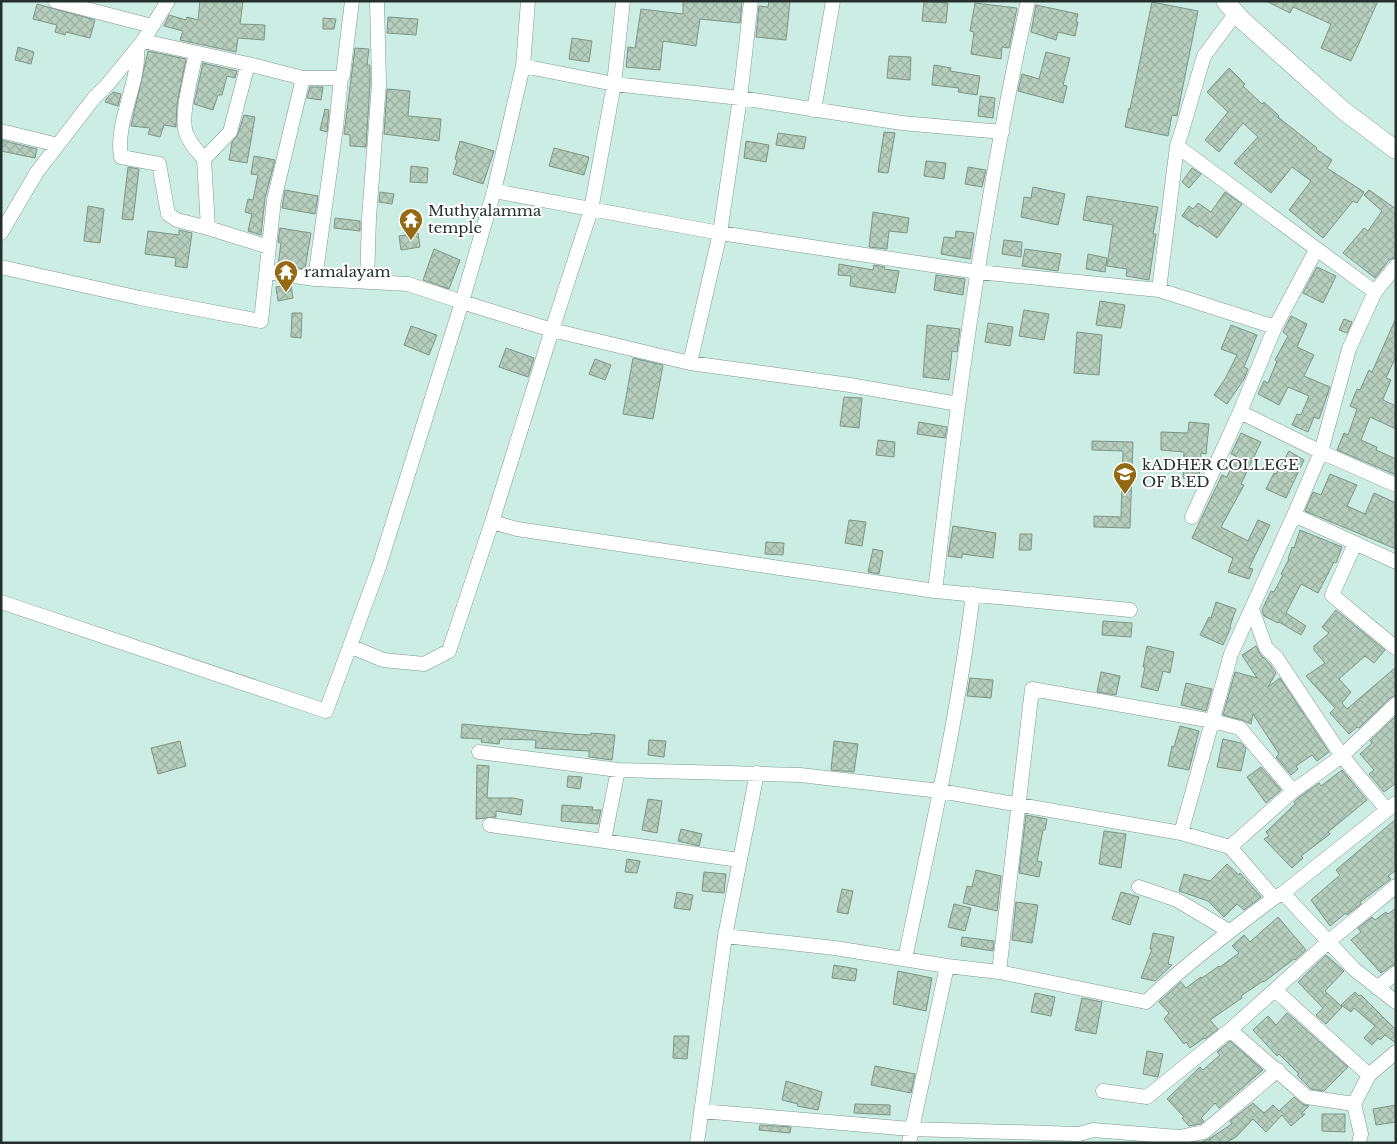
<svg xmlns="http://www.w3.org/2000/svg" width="1397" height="1144" viewBox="0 0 1397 1144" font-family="'Libre Baskerville',serif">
  <defs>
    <pattern id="building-cross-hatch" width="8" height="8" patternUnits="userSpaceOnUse" patternTransform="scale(1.25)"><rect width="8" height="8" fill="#b5cebd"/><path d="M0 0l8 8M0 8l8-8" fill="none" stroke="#9cb1a3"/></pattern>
  </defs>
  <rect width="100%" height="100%" fill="#ccede3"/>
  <path fill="url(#building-cross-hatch)" stroke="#7d9584" d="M200 1H243L240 24 265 25 264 40 238 38 236 52 180 40 183 31 164 26 169 15 186 20 187 17 198 20Z
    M683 1H742L740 23 700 19 696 46 663 41 660 70 626 67 628 47 635 48 641 9 683 14Z
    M769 1H790L786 40 756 37 759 6 768 7Z
    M924 1 948 3 946 23 922 21Z
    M1266 1H1378L1351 61 1321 48 1331 24 1293 7 1290 13Z
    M1152 2 1198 11 1177 116 1172 115 1168 136 1125 127 1129 108 1130 109Z
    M975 3 1017 8 1009 48 1002 47 1001 59 971 54 974 32 970 31Z
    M37 4 95 20 90 38 66 32 65 35 55 32 57 25 33 19Z
    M1036 5 1078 14 1076 22H1078L1075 36 1058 32 1056 40 1031 32Z
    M388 17 418 19 416 35 387 33Z
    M323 18 336 19 334 29H323Z
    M572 38 592 41 589 62 569 59Z
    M18 47 34 52 31 64 15 60Z
    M355 48 369 49 367 65H370V84L366 147 350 146V135L344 134Z
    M148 51 186 59 177 104 176 127 164 125 160 137 148 134 150 128 131 126Z
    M1046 52 1070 58 1063 85 1067 86 1063 103 1018 91 1022 74 1039 79Z
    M889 56 911 57 910 80 887 78Z
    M203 63 237 71 235 78 227 76 222 95H218L213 110 194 104Z
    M934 65 951 68 950 71 980 76 977 95 958 92 959 88 932 85Z
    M1229 68 1245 84 1243 86 1262 104 1264 102 1279 116 1278 117 1317 148 1316 149 1332 160 1327 168 1364 192 1357 203 1353 201 1323 238 1289 210 1311 181 1292 167 1271 193 1234 163 1258 137 1243 123 1219 152 1205 140 1228 112 1207 92Z
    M310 87H323L321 100 307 98Z
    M387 89 410 91 408 116 441 119 439 141 384 134Z
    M113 92 121 94 118 106 105 102 107 98Z
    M980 96 995 98 993 118 978 116Z
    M325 109 329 110 327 132 320 130Z
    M244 115 255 117 247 163 229 160 232 142 238 134Z
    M884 132 895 133 888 173 878 172Z
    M778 133 806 137 804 149 776 145Z
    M1 140 37 149 35 158 1 151Z
    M460 141 494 151 483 184 453 174 457 160 455 159Z
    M746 141 769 145 766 162 744 158Z
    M554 148 589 157 584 175 549 166Z
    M254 156 275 160 265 198 261 235 248 231 252 214 245 212 248 199 253 200 258 175 251 174Z
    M926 161 946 163 944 179 924 176Z
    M411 166 428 168 427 183 410 182Z
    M128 167 139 169 133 220 122 219Z
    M968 167 986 170 982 187 965 184Z
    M1192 168 1201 174 1189 188 1182 182Z
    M1033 187 1065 194 1058 225 1021 217 1024 197 1031 198Z
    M285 190 318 196 315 214 282 208Z
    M1369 190 1396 209V257L1389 260 1375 278 1343 253 1364 228 1368 231 1382 211 1364 195Z
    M380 192 394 194 392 204 379 202Z
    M1225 192 1242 204 1217 238 1199 225 1198 227 1182 216 1189 206 1193 209 1198 203 1211 212Z
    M1087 196 1158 207 1153 234H1156L1149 280 1126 276 1127 269 1107 266 1113 225 1083 220Z
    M88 206 104 209 100 243 84 241Z
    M873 212 909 218 907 233 889 231 887 249 869 247Z
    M335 218 360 221V231L334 228Z
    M280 228 311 233 305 269 278 265 281 243 278 242Z
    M179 230 192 233 187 268 175 266 176 258 145 254 148 231 179 235Z
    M956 231 974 233 970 259 941 254 944 237 955 238Z
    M418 233 420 247 401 250 399 236Z
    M1004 240 1022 242 1021 257 1002 254Z
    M434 249 460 260 449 289 423 280Z
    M1025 249 1061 254 1058 271 1022 266Z
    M1088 254 1107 258 1105 272 1086 269Z
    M839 264 873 270 874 265 885 267 884 269 899 271 895 293 850 286 851 276 838 275Z
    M1317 267 1336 276 1323 303 1303 293Z
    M936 275 965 279 963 295 934 290Z
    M291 285 293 298 278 301 276 287Z
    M1100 301 1125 305 1121 328 1096 325Z
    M1024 310 1049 314 1044 340 1019 336Z
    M292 313H302L301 338 291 337Z
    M1291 316 1307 324 1297 347 1314 355 1304 376 1330 387 1319 419 1314 417 1308 432 1292 425 1297 414 1301 415 1309 396 1288 387 1279 405 1258 394 1264 381 1268 383 1277 361 1275 360 1288 336 1283 332Z
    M1396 318V356L1386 378 1391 380 1383 399V400L1396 406V429L1370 417 1361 440 1377 447 1376 450 1396 459V475L1337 450 1344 433 1348 435 1357 409 1350 406 1357 389 1360 390 1369 370 1372 372Z
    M1344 319 1352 322 1347 333 1339 330Z
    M988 323 1013 327 1010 346 985 342Z
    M927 325 960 329 957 352 952 351 949 380 923 377Z
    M1231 325 1257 335 1244 367 1248 369 1244 379 1227 404 1214 395 1225 379 1237 355 1221 349Z
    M411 326 437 335 429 355 404 345Z
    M1077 332 1102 335 1099 375 1074 373Z
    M506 348 534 358 528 377 499 367Z
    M633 358 663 365 653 419 623 414Z
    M595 359 611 365 605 380 589 374Z
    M844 397 862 398 859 428 840 426Z
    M919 422 947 427 945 438 917 434Z
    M1189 422 1209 424 1206 454 1201 453 1199 479 1183 478 1184 452 1161 450V432L1188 433Z
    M1241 433 1261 442 1241 484 1244 485 1221 527 1248 541 1258 520 1270 525 1249 568 1253 569 1249 579 1228 572 1233 558 1192 538 1222 475 1227 477 1236 456 1231 454Z
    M878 440 895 442 894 457 876 455Z
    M1092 441 1133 442 1130 528 1094 527V516L1121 517 1123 451 1092 450Z
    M1289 451 1304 460 1286 498 1266 489 1274 473 1276 474Z
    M1330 474 1357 485 1347 506 1365 514 1374 493 1396 503V549L1305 511 1313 492 1321 495Z
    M849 520 866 522 862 546 845 543Z
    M953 526 996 533 993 558 962 554V558L948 556Z
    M1300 530 1342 547 1336 563 1334 562 1318 593 1301 584 1286 613 1306 626 1301 635 1279 622 1278 623 1264 616 1262 610 1271 591 1274 592 1283 575 1281 574 1289 559H1288L1292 547 1294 548Z
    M1020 534H1032L1031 550H1019Z
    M766 542 784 543 783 555 765 554Z
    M873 549 883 551 879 574 868 572Z
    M1216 602 1236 609 1230 626 1231 627 1223 645 1200 635 1209 617 1211 618Z
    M1336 610 1385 650 1374 663 1365 656 1339 679 1351 692 1342 703 1347 709 1396 667V695L1390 698 1359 728 1357 727 1349 734 1330 713 1335 708 1306 676 1325 663 1314 650V646L1329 633 1322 627Z
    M1103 621 1132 623 1131 637 1102 635Z
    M1147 646 1174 652 1170 673 1163 671 1158 691 1141 687 1145 667H1143Z
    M1256 646 1260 654 1269 663 1276 673 1268 687 1280 678 1329 752 1317 761 1312 755 1296 766 1298 769 1291 775 1276 757 1279 754 1253 714 1251 724 1242 720 1223 715 1235 672 1257 678 1242 655Z
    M1101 672 1120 676 1116 695 1097 692Z
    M970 678 993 680 991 698 967 696Z
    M1186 683 1212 689 1206 711 1181 705Z
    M1396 716V783L1384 792 1369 774 1374 770 1360 754 1372 743 1370 741Z
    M462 724 572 734 591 735V733L615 735 612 760 589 757V751L535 748 536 740 500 739 499 744 481 742 482 739 461 738Z
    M1180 726 1199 731 1189 770 1168 766 1172 746 1174 747Z
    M1223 739 1241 743 1246 748 1241 771 1217 767Z
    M649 740 666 741 664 757 648 755Z
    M180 741 186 766 158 774 151 748Z
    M834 741 858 744 854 772 831 770Z
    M477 765 489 766 487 798H513L523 800 521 815 496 811V817L476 819Z
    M1261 767 1281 790 1266 803 1247 777Z
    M1342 770 1367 800 1328 832 1330 834 1301 856 1303 858 1292 868 1264 839 1269 836 1266 832 1295 804 1294 802 1298 798 1319 783 1321 786Z
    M568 776 582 777 580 789 567 787Z
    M648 799 662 801 657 833 642 830Z
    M562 805 593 807 592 810H601L598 824 561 821Z
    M1026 815 1047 819 1045 830H1043L1037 861 1042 862 1039 877 1019 873Z
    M1396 819V870L1388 876 1391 879 1360 902 1361 904 1347 915 1346 913 1330 926 1311 900 1340 875 1336 870Z
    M681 829 702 834 699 846 678 841Z
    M1104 831 1126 834 1121 868 1099 864Z
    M627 859 640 861 637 873 625 872Z
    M1227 864 1239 875 1240 873 1261 897 1244 910 1237 904 1224 917 1208 901 1179 891 1184 874 1210 881Z
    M976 870 1001 876 997 911 963 903 967 886 972 887Z
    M704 872 726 874 724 893 702 891Z
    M842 889 853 891 848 914 837 912Z
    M677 892 693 895 690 910 674 908Z
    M1121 892 1139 897 1130 925 1112 919Z
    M1016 902 1038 905 1032 943 1012 940Z
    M954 904 971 908 965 931 948 927Z
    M1396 908V964L1391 966 1381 973 1351 940 1361 932 1358 928 1372 917 1375 920 1386 912 1388 914Z
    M1278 917 1306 950 1295 960 1294 959 1264 982 1263 981 1241 996 1242 998 1210 1020 1218 1029 1205 1039 1204 1038 1190 1048 1186 1042 1184 1044 1164 1019 1169 1013 1159 1002 1181 982 1186 988 1201 977 1202 978 1219 966 1220 967 1239 953 1232 946 1244 935 1250 942Z
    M1153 933 1174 937 1168 964 1172 965 1155 981 1141 978 1152 949H1150Z
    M962 937 994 941 993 951 961 946Z
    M1326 955 1344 971 1325 991 1342 1007 1326 1024 1316 1015 1323 1008 1298 982Z
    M834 965 857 969 855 981 832 978Z
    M898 971 932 978 926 1011 893 1004Z
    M1355 992 1359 996 1361 995 1396 1030V1043L1385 1035 1380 1040 1378 1038 1372 1045 1364 1038 1375 1026 1354 1008 1351 1012 1341 1005Z
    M1035 993 1055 997 1051 1016 1031 1012Z
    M1082 998 1102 1002 1096 1034 1075 1030Z
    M1287 1013 1348 1067 1324 1091 1311 1089 1297 1075 1299 1074 1279 1054 1277 1056 1253 1030 1268 1016 1276 1025Z
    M674 1036H689L687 1059 673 1058Z
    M1230 1041 1263 1070 1219 1108 1215 1103 1201 1118 1204 1121 1200 1124 1189 1126 1182 1118 1184 1117 1167 1099 1200 1067 1203 1070 1220 1055 1217 1052Z
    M1147 1051 1163 1054 1158 1077 1143 1074Z
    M875 1066 915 1074 911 1093 871 1085Z
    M786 1081 822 1092 818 1110 797 1106 798 1104 782 1100Z
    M1294 1097 1302 1104 1309 1106 1301 1114H1305L1291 1126 1282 1115 1266 1132 1253 1119 1236 1137 1225 1143H1199L1209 1139 1232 1124 1230 1121 1253 1103 1264 1113 1273 1105 1279 1111Z
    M855 1104 890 1105V1115L854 1113Z
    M1396 1105V1122L1376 1125 1373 1109Z
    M1322 1114H1345V1132L1322 1131Z
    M760 1125 791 1127 790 1133 759 1130Z"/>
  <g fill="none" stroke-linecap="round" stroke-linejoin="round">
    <g stroke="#7b9a90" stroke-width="15">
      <path id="minor" d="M55 1 152 26
        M528 1 523 66 511 118 494 191 462 302 552 330 591 210 614 84 623 1
        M1028 1C985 196 958 393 935 591L1130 610
        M137 48C140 84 115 120 121 157L159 164 168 214 177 220 208 228 269 247
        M196 53C192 73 180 115 186 133 190 144 197 151 204 159
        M523 66 614 84 740 98 902 123 1002 132
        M303 78H341L343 75 352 1
        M814 110 833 1
        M1 131 58 145
        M1177 146 1375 292
        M494 191 720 233 978 272 1159 290 1275 327
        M208 228 204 159 230 132 248 64
        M1 233 37 172 94 98 108 84 143 41 168 1
        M1 267 140 298 261 321 274 200 303 78 248 64 143 41
        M315 279 336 127 341 78
        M367 281 369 218 379 84 377 1
        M1159 290 1177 146 1181 134 1204 56 1236 13
        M690 363 720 233 740 98 751 1
        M1240 412 1321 452 1396 485
        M1294 515 1396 562
        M1192 517 1240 412 1275 327 1316 250
        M492 522 517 529 935 591
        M1355 544 1332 595 1396 648
        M1 602 326 711 379 567 462 302 408 284 315 279 267 272
        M1252 609 1266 648 1276 657 1342 756 1387 810
        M350 646 383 660 424 664 449 651 492 522 552 330 690 363 850 385 958 404
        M479 752 618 770 800 775 940 791 1181 833 1230 847 1274 898 1283 893
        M1396 803 1283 893 1354 969 1396 1002
        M490 825 739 860
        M1181 833 1231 654 1294 515 1321 452 1349 349 1375 292 1396 266
        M604 840 618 770
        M1230 847 1293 791 1342 756 1396 704
        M1139 887 1177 900 1229 931
        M725 936 835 948 947 966 999 972 1146 1002C1186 964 1230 931 1274 898
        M905 959C930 838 958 717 973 594
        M999 972 1032 689 1213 721 1240 728 1293 791
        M1377 988 1396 973
        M1275 990 1369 1075
        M1230 1030 1307 1097 1354 1104
        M1103 1091 1147 1097 1230 1030 1328 942 1396 886
        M701 1111 911 1129 1079 1134 1093 1130 1179 1137 1204 1132 1278 1070
        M697 1143 725 936 757 773
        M909 1143 947 966
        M1359 1143 1361 1134 1354 1104 1369 1075 1396 1052"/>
    </g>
    <g stroke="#7b9a90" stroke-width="19">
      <path id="major" d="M1225 1 1242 20 1344 111 1396 150"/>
    </g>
    <use href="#minor" stroke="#fff" stroke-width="14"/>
    <use href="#major" stroke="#fff" stroke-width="18"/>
  </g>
  <defs>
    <g id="temple-pin" transform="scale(1.25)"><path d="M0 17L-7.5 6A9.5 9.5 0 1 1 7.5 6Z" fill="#946914" stroke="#fff"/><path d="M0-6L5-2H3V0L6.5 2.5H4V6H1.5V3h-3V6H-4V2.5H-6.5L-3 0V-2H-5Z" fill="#fff"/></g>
    <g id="university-pin" transform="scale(1.25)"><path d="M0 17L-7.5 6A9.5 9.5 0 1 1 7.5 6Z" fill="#946914" stroke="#fff"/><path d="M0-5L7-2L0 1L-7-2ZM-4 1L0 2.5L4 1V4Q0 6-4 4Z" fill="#fff"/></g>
  </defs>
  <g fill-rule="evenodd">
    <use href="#temple-pin" x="411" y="220"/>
    <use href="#temple-pin" x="286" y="272"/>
    <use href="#university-pin" x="1125" y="474"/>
  </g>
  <g text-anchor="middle" stroke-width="4" stroke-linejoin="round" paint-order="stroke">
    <g font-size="15" fill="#24302c" stroke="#fff" text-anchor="start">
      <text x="428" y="216">Muthyalamma<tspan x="428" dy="17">temple</tspan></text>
      <text x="304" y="277">ramalayam</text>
      <text x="1142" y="470">kADHER COLLEGE<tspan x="1142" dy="17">OF B.ED</tspan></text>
    </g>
  </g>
  <rect width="1397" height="1144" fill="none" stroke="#24302c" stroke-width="5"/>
</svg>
